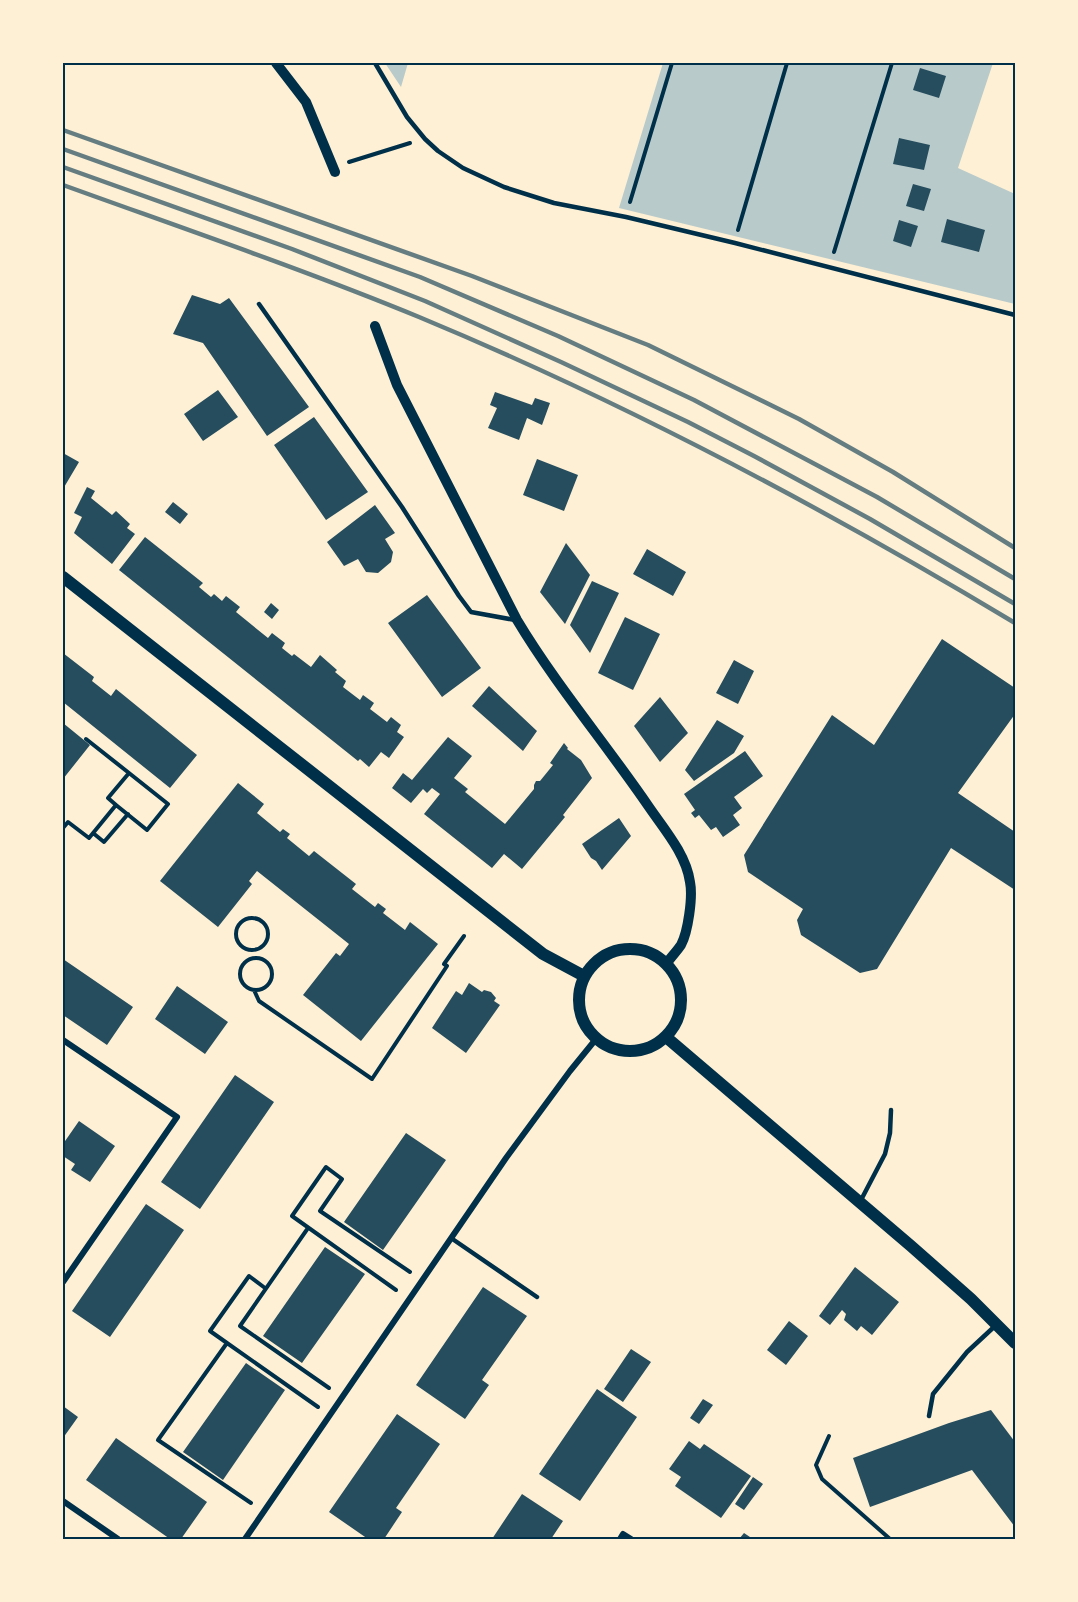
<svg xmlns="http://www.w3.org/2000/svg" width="1078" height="1602" viewBox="0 0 1078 1602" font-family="Mulish,sans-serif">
  <rect width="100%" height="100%" fill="#fdf0d5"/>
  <path fill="#b9caca" d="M385 63H408L401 87Z
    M663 63H993L958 168 1015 194V304L619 208Z"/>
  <path fill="#264d5e" d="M920 68 946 76 939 98 913 90Z
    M899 138 930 145 924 170 893 164Z
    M913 184 931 189 924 211 906 206Z
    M947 219 985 230 979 252 941 242Z
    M899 220 918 226 911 247 893 241Z
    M192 295 220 304 229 298 309 407 267 436 203 343 173 334Z
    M218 390 238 417 203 441 184 414Z
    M495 392 532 405 535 398 550 403 542 425 527 418 519 440 488 428 497 408 490 405Z
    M314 417 368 492 326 520 274 445Z
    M63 453 79 462 63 489Z
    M537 459 578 475 564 511 523 495Z
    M87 487 95 491 91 498 112 515 116 511 130 524 127 528 135 534 112 564 74 533 82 517 74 513Z
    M173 502 188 514 180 524 165 512Z
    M375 505 395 533 385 539 393 552 391 562 378 573 366 572 358 559 344 566 327 542Z
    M145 537 203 583 199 587 211 597 214 594 222 601 226 596 240 607 236 612 268 638 272 633 285 643 282 648 292 656 294 654 311 667 320 655 337 670 335 672 346 681 343 687 360 700 363 695 374 703 370 709 387 722 391 717 401 725 397 732 404 737 389 758 381 752 369 767 360 759 358 761 119 570Z
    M566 543 590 575 565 624 540 592Z
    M647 549 686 572 673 596 633 574Z
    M592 581 619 593 590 653 570 625Z
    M427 595 481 668 442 697 388 623Z
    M271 603 279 610 272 619 264 612Z
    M625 617 660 634 633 690 598 673Z
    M942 639 1015 688V714L958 793 1015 832V890L951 848 877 969 860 973 801 935 797 920 803 909 748 872 744 855 832 715 874 745Z
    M63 653 94 677 92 681 111 696 116 689 197 755 170 788 63 702Z
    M734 660 754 671 738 704 716 693Z
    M489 686 537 731 523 751 472 706Z
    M660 697 688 733 660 762 634 726Z
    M717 720 744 736 734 753 694 781 685 770Z
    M63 723 90 745 63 779Z
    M448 737 472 756 454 778 468 789 465 792 505 824 534 789V785L536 781H540L553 765 550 763 564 743 568 748 567 749 581 760 592 778 563 815 565 817 522 869 504 854 492 868 424 814 440 794 432 788 427 793 423 789 411 803 392 788 403 773 412 780Z
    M745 751 763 776 734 797 742 808 733 815 740 825 723 837 716 827 711 830 699 815 695 818 691 813 695 810 684 794Z
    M238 783 264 804 257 813 280 832 283 829 290 834 287 838 309 856 314 851 356 884 352 889 375 907 378 903 386 909 383 913 405 930 410 922 438 944 361 1041 303 995 336 953 340 956 349 944 257 871 249 881 252 884 218 927 160 881Z
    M619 818 631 836 602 870 596 861 591 858 582 844Z
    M63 959 133 1007 107 1045 63 1015Z
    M469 983 482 992 484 990 491 992 496 998 494 1001 500 1005 466 1053 432 1028 456 991 462 995Z
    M177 986 228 1022 205 1054 155 1019Z
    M235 1075 274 1102 200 1209 161 1182Z
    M79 1121 115 1146 90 1182 71 1170 75 1164 63 1156V1144Z
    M406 1133 446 1160 383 1250 344 1222Z
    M146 1204 184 1230 110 1337 72 1311Z
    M325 1247 365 1274 302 1363 263 1336Z
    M855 1267 899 1302 872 1335 861 1326 857 1331 844 1320 846 1314 842 1310 830 1325 819 1316Z
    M483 1287 527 1316 482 1380 489 1385 465 1419 416 1385Z
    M789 1321 808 1336 786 1365 767 1350Z
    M631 1349 651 1362 623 1402 604 1389Z
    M246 1363 285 1390 223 1480 183 1452Z
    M597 1389 637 1417 580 1501 539 1474Z
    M703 1399 713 1405 699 1424 690 1418Z
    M63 1406 78 1417 63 1438Z
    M991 1410 1015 1442V1527L972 1470 870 1507 853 1458 949 1423Z
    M397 1414 440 1444 396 1508 402 1512 384 1539H368L329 1512Z
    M116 1438 207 1502 181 1539H170L86 1480Z
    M689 1441 700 1449 704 1444 751 1476 721 1518 675 1486 681 1477 669 1469Z
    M753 1477 763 1484 744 1510 735 1504Z
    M522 1494 563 1521 551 1539H492Z
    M744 1533 753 1539H739Z"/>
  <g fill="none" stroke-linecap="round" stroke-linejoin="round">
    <path stroke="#003049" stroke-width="4" d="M349 162 410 143
      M630 202 672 63
      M738 230 787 63
      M834 252 892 63
      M86 739 129 773
      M63 828 68 822 89 838 116 805 147 830 168 804 129 773 108 798 116 805
      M93 833 104 842 128 814
      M236 934a16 16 0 1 1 32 0a16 16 0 1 1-32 0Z
      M240 974a16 16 0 1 1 32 0a16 16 0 1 1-32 0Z
      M254 990 259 1001 372 1079 447 966 444 964 464 936
      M308 1228 240 1326 329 1388
      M396 1290 292 1216 326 1167 342 1179 320 1211 410 1272
      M227 1343 318 1407
      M829 1436 816 1465 822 1479 890 1539
      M251 1503 158 1440 227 1343 210 1331 249 1276 265 1288"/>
    <path stroke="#003049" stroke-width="4.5" d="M375 63 407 117 425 139 438 151 463 168 504 187 554 203 626 217 735 243 1015 315
      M259 304 402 507 459 596 471 612 515 620
      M861 1200 885 1154 890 1133 891 1110
      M451 1238 537 1297
      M929 1416 933 1394 967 1352 995 1326"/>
    <path stroke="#003049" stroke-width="6" d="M63 1040 177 1117 63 1282
      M63 1501 118 1539
      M245 1539 506 1158 570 1071 596 1039
      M620 1539 623 1534 631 1539"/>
    <path stroke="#003049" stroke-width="10" d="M276 63 306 102 335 172
      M375 326 397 385 517 620C556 685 606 744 649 807 664 829 686 854 690 882 693 897 688 932 681 945 677 951 671 957 667 963"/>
    <path stroke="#003049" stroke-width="12" d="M63 577 543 954 584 976
      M579 1000a51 51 0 1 1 102 0a51 51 0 1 1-102 0Z
      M666 1037 911 1246 971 1299 1015 1343"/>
    <path stroke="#657d81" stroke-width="4.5" d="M63 130 472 276 648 345 799 419 893 472 1015 548
      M63 149 420 277 558 336 694 400 877 497 1015 579
      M63 167 292 249 425 301 561 362 688 422 754 456 870 519 1015 604
      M63 185C182 228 302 269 419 317 626 403 824 508 1015 623"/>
  </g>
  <rect width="1078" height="1602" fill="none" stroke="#fdf0d5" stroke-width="129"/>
  <rect x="64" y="64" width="950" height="1474" fill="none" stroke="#003049" stroke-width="2"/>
</svg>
